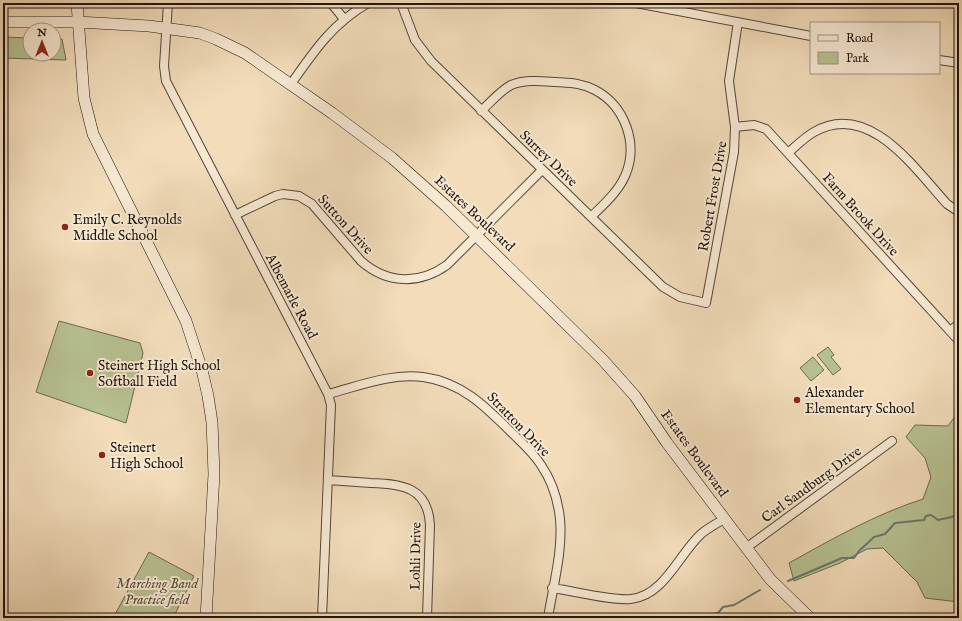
<svg xmlns="http://www.w3.org/2000/svg" width="962" height="621" viewBox="0 0 962 621" font-family="'IM FELL English',serif">
  <rect width="100%" height="100%" fill="#f2dcba"/>
  <filter id="stains"><feTurbulence type="fractalNoise" baseFrequency=".005" numOctaves="4"/><feColorMatrix values="0 0 0 0 .2 0 0 0 0 .09 0 0 0 0 .02 0 0 0 .5 -.17"/></filter>
  <radialGradient id="worn" r=".72"><stop offset=".6" stop-color="#630" stop-opacity="0"/><stop offset="1" stop-color="#630" stop-opacity=".3"/></radialGradient>
  <path fill="#b7c192" stroke="#6c6a4f" d="M3 37 30 38V54H54V38L62 39 66 60 3 58Z
    M59 321 140 343 143 353 126 423 36 392Z
    M828 347 834 355 831 357 841 369 833 375 817 355Z
    M813 357 824 370 811 381 800 368Z
    M959 411V602L925 598 917 582 883 548 867 549 840 563 794 581 789 563C832 539 876 514 923 499L931 477 925 458 906 437 915 425 948 426Z
    M149 552 194 576 173 618H113Z"/>
  <g fill="none" stroke-linecap="round" stroke-linejoin="round">
    <path stroke="#6a796d" stroke-width="2" d="M788 581 842 558H854L859 551 874 537 885 534 895 523 924 520 926 516 931 515 938 520 952 517 959 512
      M705 618 707 615 718 613 723 607 734 605 760 590"/>
    <g stroke="#544638" stroke-width="10">
      <path id="street" d="M168 3 164 66 166 81 328 394 331 405 322 618
        M331 3 344 19
        M401 3 415 40 431 61 663 287 680 297 706 303 734 152 735 127 729 81 738 22
        M636 3 811 36
        M939 60 959 63
        M291 84C314 51 332 24 368 3
        M481 111C491 102 500 91 511 85 525 79 541 81 556 82 570 83 582 83 595 90 625 106 639 144 625 176 618 192 603 205 591 217
        M735 127 754 125 766 129 959 341
        M788 153C796 146 805 137 814 132 869 100 915 169 947 204L959 212
        M235 215 275 196 283 194 299 196 312 204 361 261C387 284 419 285 447 265L542 170
        M950 331 959 324
        M328 394C359 386 391 373 423 377 461 382 485 406 511 432 521 442 533 452 541 465 552 481 558 500 560 519 563 551 553 586 548 618
        M328 480C342 481 357 482 371 483 402 484 428 487 430 525L427 618
        M746 548 892 441
        M552 588C574 591 611 601 631 599 664 596 679 554 701 534 708 528 716 524 724 519"/>
    </g>
    <g stroke="#20140c" stroke-width="12">
      <path id="secondary" d="M77 3 84 98 93 134 186 321 202 370 208 396 212 422 214 474 206 618
        M3 22H78L149 26 200 33 216 39 245 53 332 113 392 158 446 206 602 359 635 396 667 443 770 579 810 618"/>
    </g>
    <use href="#street" stroke="#f7e8d2" stroke-width="8"/>
    <use href="#secondary" stroke="#f7e8d2" stroke-width="11"/>
  </g>
  <g fill="#8f2418" stroke="#f7e8d2" stroke-width="1.5">
    <circle cx="65" cy="227" r="4"/>
    <circle cx="90" cy="373" r="4"/>
    <circle cx="797" cy="400" r="4"/>
    <circle cx="102" cy="455" r="4"/>
  </g>
  <g text-anchor="middle" stroke-width="4" stroke-linejoin="round" paint-order="stroke">
    <g font-size="14" fill="#20140c" stroke="#f7e8d2">
      <text transform="translate(549 158) rotate(44)" y="5">Surrey Drive</text>
      <text transform="translate(712 196) rotate(-80)" y="5">Robert Frost Drive</text>
      <text transform="translate(475 213) rotate(43)" y="5">Estates Boulevard</text>
      <text transform="translate(861 214) rotate(48)" y="5">Farm Brook Drive</text>
      <text transform="translate(346 224) rotate(48)" y="5">Sutton Drive</text>
      <text transform="translate(292 296) rotate(62)" y="5">Albemarle Road</text>
      <text transform="translate(519 424) rotate(46)" y="5">Stratton Drive</text>
      <text transform="translate(695 453) rotate(54)" y="5">Estates Boulevard</text>
      <text transform="translate(811 484) rotate(-36)" y="5">Carl Sandburg Drive</text>
      <text transform="translate(415 556) rotate(-89)" y="5">Lohli Drive</text>
    </g>
    <g font-size="14" fill="#20140c" stroke="#f7e8d2" text-anchor="start">
      <text x="73" y="224">Emily C. Reynolds<tspan x="73" dy="16">Middle School</tspan></text>
      <text x="98" y="370">Steinert High School<tspan x="98" dy="16">Softball Field</tspan></text>
      <text x="805" y="397">Alexander<tspan x="805" dy="16">Elementary School</tspan></text>
      <text x="110" y="452">Steinert<tspan x="110" dy="16">High School</tspan></text>
    </g>
    <g font-size="14" font-style="italic" fill="#55513b" stroke="#f7e8d2">
      <text x="157" y="588">Marching Band<tspan x="157" dy="16">Practice field</tspan></text>
    </g>
  </g>
  <rect width="962" height="621" fill="none" stroke="#f2dcba" stroke-width="16"/>
  <rect x="4" y="4" width="954" height="613" fill="none" stroke="#20140c" stroke-width="2"/>
  <rect x="8" y="8" width="946" height="605" fill="none" stroke="#20140c"/>
  <rect x="810" y="22" width="130" height="52" fill="#f7e8d2" stroke="#a19383"/>
  <rect x="818" y="35" width="20" height="6" fill="#f7e8d2" stroke="#a19383"/>
  <text x="846" y="42" font-size="12" fill="#20140c">Road</text>
  <rect x="818" y="52" width="20" height="12" fill="#b7c192" stroke="#a19383"/>
  <text x="846" y="62" font-size="12" fill="#20140c">Park</text>
  <g transform="translate(42 42)"><circle r="19" fill="#f7e8d2" stroke="#a19383"/>
  <path d="M0-3L7 15L0 10L-7 15Z" fill="#8f2418"/>
  <text y="-6" font-size="11" font-weight="bold" text-anchor="middle" fill="#20140c">N</text>
  </g>
  <rect width="100%" height="100%" filter="url(#stains)"/>
  <rect width="100%" height="100%" fill="url(#worn)"/>
</svg>
